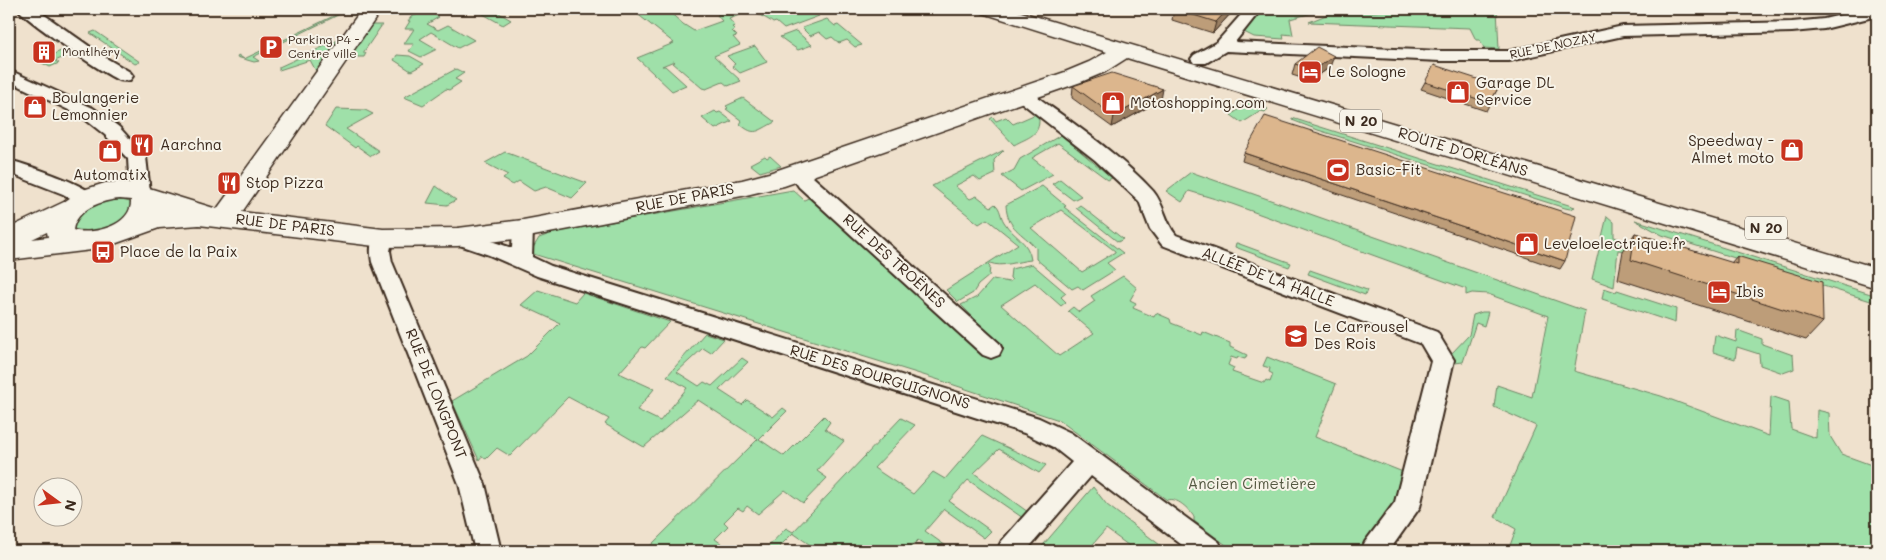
<svg xmlns="http://www.w3.org/2000/svg" width="1886" height="560" viewBox="0 0 1886 560" font-family="Mali,sans-serif">
  <rect width="100%" height="100%" fill="#efe1cd"/>
  <filter id="ink" filterUnits="userSpaceOnUse"><feTurbulence type="fractalNoise" baseFrequency=".02" numOctaves="2"/><feDisplacementMap in="SourceGraphic" scale="10" xChannelSelector="R" yChannelSelector="G"/><feConvolveMatrix kernelMatrix="1 2 1 2 8 2 1 2 1" color-interpolation-filters="sRGB"/></filter>
  <g filter="url(#ink)">
    <path fill="#9fe0a9" stroke="#6d8564" fill-rule="evenodd" d="M348 9H361L353 15 346 11 253 57 259 61 254 62 237 57 238 55 244 59Z
      M474 9H492L511 20 503 25Z
      M631 9H666L683 24 694 31 722 21 717 15 737 9 742 14 729 19 735 26 732 27 735 30 732 31 737 36 733 37 740 45 714 56 741 81 728 86 723 82 706 89 702 88 673 63 675 62 674 61 662 66H665L686 85 672 91 637 58 674 43Z
      M757 9H810L819 16 784 29 776 22 773 23C766 17 760 17 753 10Z
      M1267 9H1320L1323 10 1290 19 1293 35 1283 34 1284 39 1254 37 1244 32 1254 19Z
      M1410 9H1497L1499 49 1484 48 1480 40H1476L1470 28 1309 22 1331 13 1373 12Z
      M427 10 439 17 427 24 438 30 448 25 474 40 458 48 431 32 420 39 437 49 421 57 409 51 414 44H404L414 29H405L410 21H408L411 17Z
      M827 19 835 26 838 25 862 45 855 47 847 40 839 43 832 37 827 39 819 32 810 36 802 28Z
      M371 25H382L363 53H366L364 57H349Z
      M95 31 140 62 135 64 90 33Z
      M796 31 812 45 798 50 780 37Z
      M340 39 317 73 310 60 279 70V67Z
      M755 46 767 62 740 73 732 66 735 64 727 56Z
      M70 47 76 52 55 61 59 63 50 67 38 61Z
      M397 55 410 56 424 64 411 71 394 60Z
      M456 69 464 73 455 79 461 82 449 90 446 89 423 105 404 97Z
      M743 98 775 122C757 131 755 137 740 124L742 121 726 109 728 108 726 106Z
      M1249 102 1268 109 1265 112 1261 111 1242 123 1231 115Z
      M336 109 365 110 373 114 346 129 379 151 371 156 357 146 355 148 325 126Z
      M715 111 717 113 720 112 732 121 715 129 702 118Z
      M1036 114 1039 118C1040 136 1028 137 1014 145L990 119 993 117 996 121 1006 117 1013 124Z
      M1292 118 1575 207 1570 209 1565 208 1318 130 1292 120Z
      M1061 135 1112 178 1108 180 1058 143 1032 158 1053 174 1021 191 1002 176 1014 170 1020 159Z
      M1004 150 994 160 995 174 980 181 974 176 955 186 970 199 977 196 991 207 995 204C1001 209 1000 216 1004 222 1013 237 1029 241 1031 260 1018 261 1002 268 990 263L988 265 990 267 989 276 978 285 973 293 958 302 946 290 1018 244 987 219 979 224 932 186Z
      M505 152 576 179 587 183 572 198 546 187 534 191 519 181 513 185 503 179 508 175 485 163Z
      M765 156 767 158 770 156 781 166 760 172 750 164Z
      M1191 172 1585 311 1574 371 1661 396 1769 436 1771 396 1789 402 1791 429 1816 438 1817 410 1829 413 1830 436 1841 454 1877 467V551H1508L1516 529 1495 517 1536 426 1494 407 1497 385 1532 397 1548 316 1488 294 1472 293 1466 295V289L1232 204 1189 191 1182 202 1166 191Z
      M1060 179 1081 196 1073 200 1052 184Z
      M436 186 456 200 447 205 427 203Z
      M1042 186 1066 206 1064 207 1123 253 1107 263 1115 270 1083 290 1078 286 1072 289 1036 259V248C1022 232 1007 229 1006 205ZM1061 210 1115 251V252L1082 272 1031 228Z
      M793 190 804 200 811 197 982 356 999 343 961 305 977 297 993 279 1009 282 1012 280 1010 278 1011 269 1032 264 1066 293 1061 297 1066 302 1061 306 1035 283 1001 305 1059 356 1094 333 1068 311 1073 307 1079 312 1095 301 1091 296 1123 276 1137 288 1130 300 1136 303 1133 308 1154 317 1156 313 1170 319 1171 323 1202 335 1203 332 1230 343V347L1247 355 1245 359 1238 357 1237 359 1231 357 1228 365 1234 368 1232 372 1264 383 1266 380 1270 382 1273 374 1269 372 1270 368 1263 366 1267 357 1336 384 1315 437 1408 474 1401 503 1364 551H1234L1194 521V517C1189 509 1177 497 1167 500L1059 420 936 379 530 253 539 238 555 232Z
      M117 199 130 202 132 207 128 218 102 233 77 232 73 229C78 206 97 203 117 199Z
      M1080 205 1123 239 1118 242 1076 208Z
      M1607 216 1614 222V237L1692 261 1618 250 1614 287 1592 279Z
      M1635 220 1877 296V303L1662 235Z
      M1236 243H1237L1291 263 1289 267 1235 247Z
      M1310 270 1367 290 1365 295 1308 274Z
      M1604 288 1616 292 1617 290 1676 309 1675 323 1602 299Z
      M538 290 575 302 583 293 670 322 645 348 642 347 619 373 654 389 637 410 660 421 687 388 667 376 705 333 724 339 711 353 703 348 677 372 699 386 704 382 712 386 742 358 748 362 719 390 742 405 747 400 773 417 783 408 787 411 759 439 784 456 824 416 830 422 825 429 844 441 817 471 827 478 803 503 785 490 758 514 747 506 743 511 738 508 724 522 728 526 715 539 732 551H702L695 546 690 551H645L758 439 698 400 644 447 605 424 609 419 568 397 510 456 497 448 486 459 482 456 479 460 452 401 527 356 560 323 521 305Z
      M1482 312H1488L1484 326 1476 323 1463 362 1455 363 1451 354 1469 335 1473 315Z
      M1737 330 1762 339V344L1793 355 1794 369 1783 373 1760 365 1759 354 1737 347 1735 359 1713 352 1715 335 1736 342Z
      M901 418 915 425 874 468 913 494 933 472 945 479 982 436 1046 465 1039 473 999 449 974 473 1028 512 1023 518 968 480 949 501 991 531 984 538 944 509 925 531 953 551H933L918 540 907 551H819L793 533 775 551H764L786 528 793 532Z
      M1093 487 1107 505 1160 545 1154 551H1136L1106 529 1088 550 1089 551H1038Z"/>
    <g fill="none" stroke-linecap="round" stroke-linejoin="round">
      <g stroke="#3b2a1e" stroke-width="4">
        <path id="minor" d="M18 9H36L106 58 130 72 133 76 130 80C126 81 123 81 119 80 105 75 26 20 18 9Z
          M1246 9H1265L1255 17 1235 42 1440 51H1509L1623 26 1792 22 1824 19 1866 9H1877V16L1824 29 1792 32 1623 36 1509 61H1440L1226 51 1206 63H1194L1191 59 1194 55 1217 42Z
          M9 70 93 108 119 127 146 157 150 192 147 197 140 199 133 197 130 192 128 159 105 135 81 116 9 81Z
          M1023 90 1029 91C1071 122 1117 152 1153 191 1164 204 1165 222 1176 235L1437 332 1454 360 1420 507 1389 551H1361L1365 542 1395 502 1431 361 1421 344 1162 245 1150 229 1139 201 1095 160 1017 99 1014 95 1017 91Z
          M9 160C27 165 89 185 98 199L95 204 88 206 81 204 63 194 9 173Z
          M799 166 806 168 813 177 999 343 1002 349 999 355 991 358 983 355 799 187 789 172 792 168Z
          M523 222 530 224 533 229 532 257 551 266 1039 418 1071 433 1219 542 1223 551H1190L1091 476 1026 551H997L1001 542 1072 462 1053 447 1024 433 537 276 489 255 451 242 448 237 451 232 458 230 512 248 513 229 516 224Z
          M383 231 390 233 393 238 390 251 392 262 485 484 501 551H475L459 484 372 262C370 251 370 243 376 233Z"/>
      </g>
      <g stroke="#3b2a1e" stroke-width="3">
        <path id="major" d="M362 9H382L242 212 383 229 458 228 523 220 742 180 769 173 1065 72 1089 62 1107 52 983 13 980 9H1011L1877 268V288L1127 58 1105 72 1081 82 784 186 742 196 523 238 458 246 383 247 199 225 159 228 100 249 9 260V228L64 202 80 191 105 183 120 182 136 184 217 209ZM120 199 131 200C133 225 93 236 73 230 76 209 102 200 120 199ZM47 232 48 237 32 239Z"/>
      </g>
      <use href="#minor" fill="#f7f3e8" fill-rule="evenodd"/>
      <use href="#major" fill="#f7f3e8" fill-rule="evenodd"/>
    </g>
    <path fill="#bd9d79" stroke="#3b2a1e" d="M1174 9 1231 13 1213 33 1172 20Z
      M1295 64 1330 67 1311 81 1292 75Z
      M1425 82 1499 86 1486 111 1421 89Z
      M1073 86 1161 100 1112 127 1072 98Z
      M1244 153 1565 261 1560 269 1242 161Z
      M1635 233 1731 263 1737 256 1823 322 1806 340 1618 279 1623 251Z"/>
    <path fill="#9a7f63" stroke="#3b2a1e" d="M1228 9H1232L1231 13 1213 33 1216 22Z
      M1334 56 1330 67 1311 81 1314 70Z
      M1163 89 1161 100 1112 127 1114 116Z"/>
    <path fill="#dcb68d" stroke="#3b2a1e" d="M1174 9H1228L1216 22Z
      M1317 47 1334 56 1314 70 1295 64Z
      M1434 65 1499 86 1490 103 1425 82Z
      M1112 73 1163 89 1114 116 1073 86Z
      M1265 116 1576 216 1565 261 1244 153Z
      M1635 233 1737 264V256L1822 282 1823 322 1631 260Z"/>
  </g>
  <defs>
    <g id="parking-square" transform="scale(1.25)"><rect x="-9" y="-9" width="18" height="18" rx="4" fill="#c8321e" stroke="#f7f3e8"/><path d="M-3.5-5.5H1a3.5 3.5 0 0 1 0 7H-1V5.5H-3.5ZM-1-3.4V-.6H.8a1.4 1.4 0 0 0 0-2.8Z" fill="#fff"/></g>
    <g id="building-square" transform="scale(1.25)"><rect x="-9" y="-9" width="18" height="18" rx="4" fill="#c8321e" stroke="#f7f3e8"/><path d="M-4-6H4V6H1V3H-1V6H-4ZM-2.5-4.3h1.7v1.8h-1.7ZM.8-4.3h1.7v1.8H.8ZM-2.5-1h1.7V.8h-1.7ZM.8-1h1.7V.8H.8Z" fill="#fff"/></g>
    <g id="hotel-square" transform="scale(1.25)"><rect x="-9" y="-9" width="18" height="18" rx="4" fill="#c8321e" stroke="#f7f3e8"/><path d="M-6-4.5h1.5V1H6V5H4.5V3h-9V5H-6ZM-4 0a1.8 1.8 0 1 1 3.6 0ZM.5 0V-2.5h3Q6-2.5 6 0Z" fill="#fff"/></g>
    <g id="shop-square" transform="scale(1.25)"><rect x="-9" y="-9" width="18" height="18" rx="4" fill="#c8321e" stroke="#f7f3e8"/><path d="M-5-2.5h2.3a2.7 3.5 0 0 1 5.4 0H5L5.5 6h-11ZM-1.5-2.5h3a1.5 2.3 0 0 0-3 0Z" fill="#fff"/></g>
    <g id="restaurant-square" transform="scale(1.25)"><rect x="-9" y="-9" width="18" height="18" rx="4" fill="#c8321e" stroke="#f7f3e8"/><path d="M-5-6h1v4h1v-4h1v4h1v-4h1v5L-1.5 .5V6h-2V.5L-5-1ZM5-6V6H3V1.5H1.5Q1.5-4 5-6Z" fill="#fff"/></g>
    <g id="stadium-square" transform="scale(1.25)"><rect x="-9" y="-9" width="18" height="18" rx="4" fill="#c8321e" stroke="#f7f3e8"/><path d="M0-5a6.5 5 0 1 0 0 10a6.5 5 0 1 0 0-10ZM-3.5-1.8h7v3.6h-7Z" fill="#fff"/></g>
    <g id="bus-square" transform="scale(1.25)"><rect x="-9" y="-9" width="18" height="18" rx="4" fill="#c8321e" stroke="#f7f3e8"/><path d="M-5-6H5V4H4V6H2V4H-2V6H-4V4H-5ZM-3.5-4V0h7V-4ZM-3.5 1.2v1.5H-2V1.2ZM2 1.2v1.5H3.5V1.2Z" fill="#fff"/></g>
    <g id="school-square" transform="scale(1.25)"><rect x="-9" y="-9" width="18" height="18" rx="4" fill="#c8321e" stroke="#f7f3e8"/><path d="M0-5L7-2L0 1L-7-2ZM-4 1L0 2.5L4 1V4Q0 6-4 4Z" fill="#fff"/></g>
  </defs>
  <g fill-rule="evenodd">
    <use href="#parking-square" x="271" y="47"/>
    <use href="#building-square" x="44" y="52"/>
    <use href="#hotel-square" x="1310" y="72"/>
    <use href="#shop-square" x="1458" y="92"/>
    <use href="#shop-square" x="1113" y="103"/>
    <use href="#shop-square" x="35" y="107"/>
    <use href="#restaurant-square" x="142" y="145"/>
    <use href="#shop-square" x="1792" y="150"/>
    <use href="#shop-square" x="110" y="151"/>
    <use href="#stadium-square" x="1338" y="170"/>
    <use href="#restaurant-square" x="229" y="183"/>
    <use href="#shop-square" x="1527" y="244"/>
    <use href="#bus-square" x="103" y="252"/>
    <use href="#hotel-square" x="1719" y="292"/>
    <use href="#school-square" x="1296" y="336"/>
  </g>
  <g text-anchor="middle" stroke-width="4" stroke-linejoin="round" paint-order="stroke">
    <g font-size="12" fill="#3b2a1e" stroke="#f7f3e8" text-anchor="start">
      <text x="288" y="44">Parking P4 -<tspan x="288" dy="14">Centre ville</tspan></text>
      <text x="62" y="56">Montlhéry</text>
    </g>
    <g font-size="12" fill="#3b2a1e" stroke="#f7f3e8">
      <text transform="translate(1553 46) rotate(-12)" y="4">RUE DE NOZAY</text>
    </g>
    <g fill="#f7f3e8" stroke="#73665b" stroke-width="1">
      <rect x="1340" y="109.5" width="42" height="23" rx="4"/>
      <rect x="1745" y="216.5" width="42" height="23" rx="4"/>
    </g>
    <g font-size="14" font-weight="bold" fill="#3b2a1e">
      <text x="1361" y="126">N 20</text>
      <text x="1766" y="233">N 20</text>
    </g>
    <g font-size="15" fill="#3b2a1e" stroke="#f7f3e8" text-anchor="start">
      <text x="1328" y="77">Le Sologne</text>
      <text x="1476" y="88">Garage DL<tspan x="1476" dy="17">Service</tspan></text>
      <text x="52" y="103">Boulangerie<tspan x="52" dy="17">Lemonnier</tspan></text>
      <text x="1130" y="108">Motoshopping.com</text>
      <text x="1774" y="146" text-anchor="end">Speedway -<tspan x="1774" dy="17">Almet moto</tspan></text>
      <text x="160" y="150">Aarchna</text>
      <text x="1356" y="175">Basic-Fit</text>
      <text x="110" y="180" text-anchor="middle">Automatix</text>
      <text x="246" y="188">Stop Pizza</text>
      <text x="1544" y="249">Leveloelectrique.fr</text>
      <text x="120" y="257">Place de la Paix</text>
      <text x="1736" y="297">Ibis</text>
      <text x="1314" y="332">Le Carrousel<tspan x="1314" dy="17">Des Rois</tspan></text>
    </g>
    <g font-size="15" fill="#3b2a1e" stroke="#f7f3e8">
      <text transform="translate(1463 152) rotate(17)" y="5">ROUTE D'ORLÉANS</text>
      <text transform="translate(685 198) rotate(-11)" y="5">RUE DE PARIS</text>
      <text transform="translate(285 225) rotate(7)" y="5">RUE DE PARIS</text>
      <text transform="translate(894 261) rotate(42)" y="5">RUE DES TROËNES</text>
      <text transform="translate(1268 277) rotate(21)" y="5">ALLÉE DE LA HALLE</text>
      <text transform="translate(880 377) rotate(17)" y="5">RUE DES BOURGUIGNONS</text>
      <text transform="translate(436 394) rotate(68)" y="5">RUE DE LONGPONT</text>
    </g>
    <g font-size="15" fill="#545841" stroke="#f7f3e8">
      <text x="1252" y="489">Ancien Cimetière</text>
    </g>
  </g>
  <rect width="1886" height="560" fill="none" stroke="#f7f3e8" stroke-width="30"/>
  <rect x="15" y="15" width="1856" height="530" fill="none" stroke="#3b2a1e" stroke-width="2" filter="url(#ink)"/>
  <g transform="translate(58 502) rotate(105)"><circle r="24" fill="#f7f3e8" stroke="#aca397"/>
  <path d="M0-4L9 19L0 12L-9 19Z" fill="#c8321e"/>
  <text y="-8" font-size="14" font-weight="bold" text-anchor="middle" fill="#3b2a1e">N</text>
  </g>
</svg>
